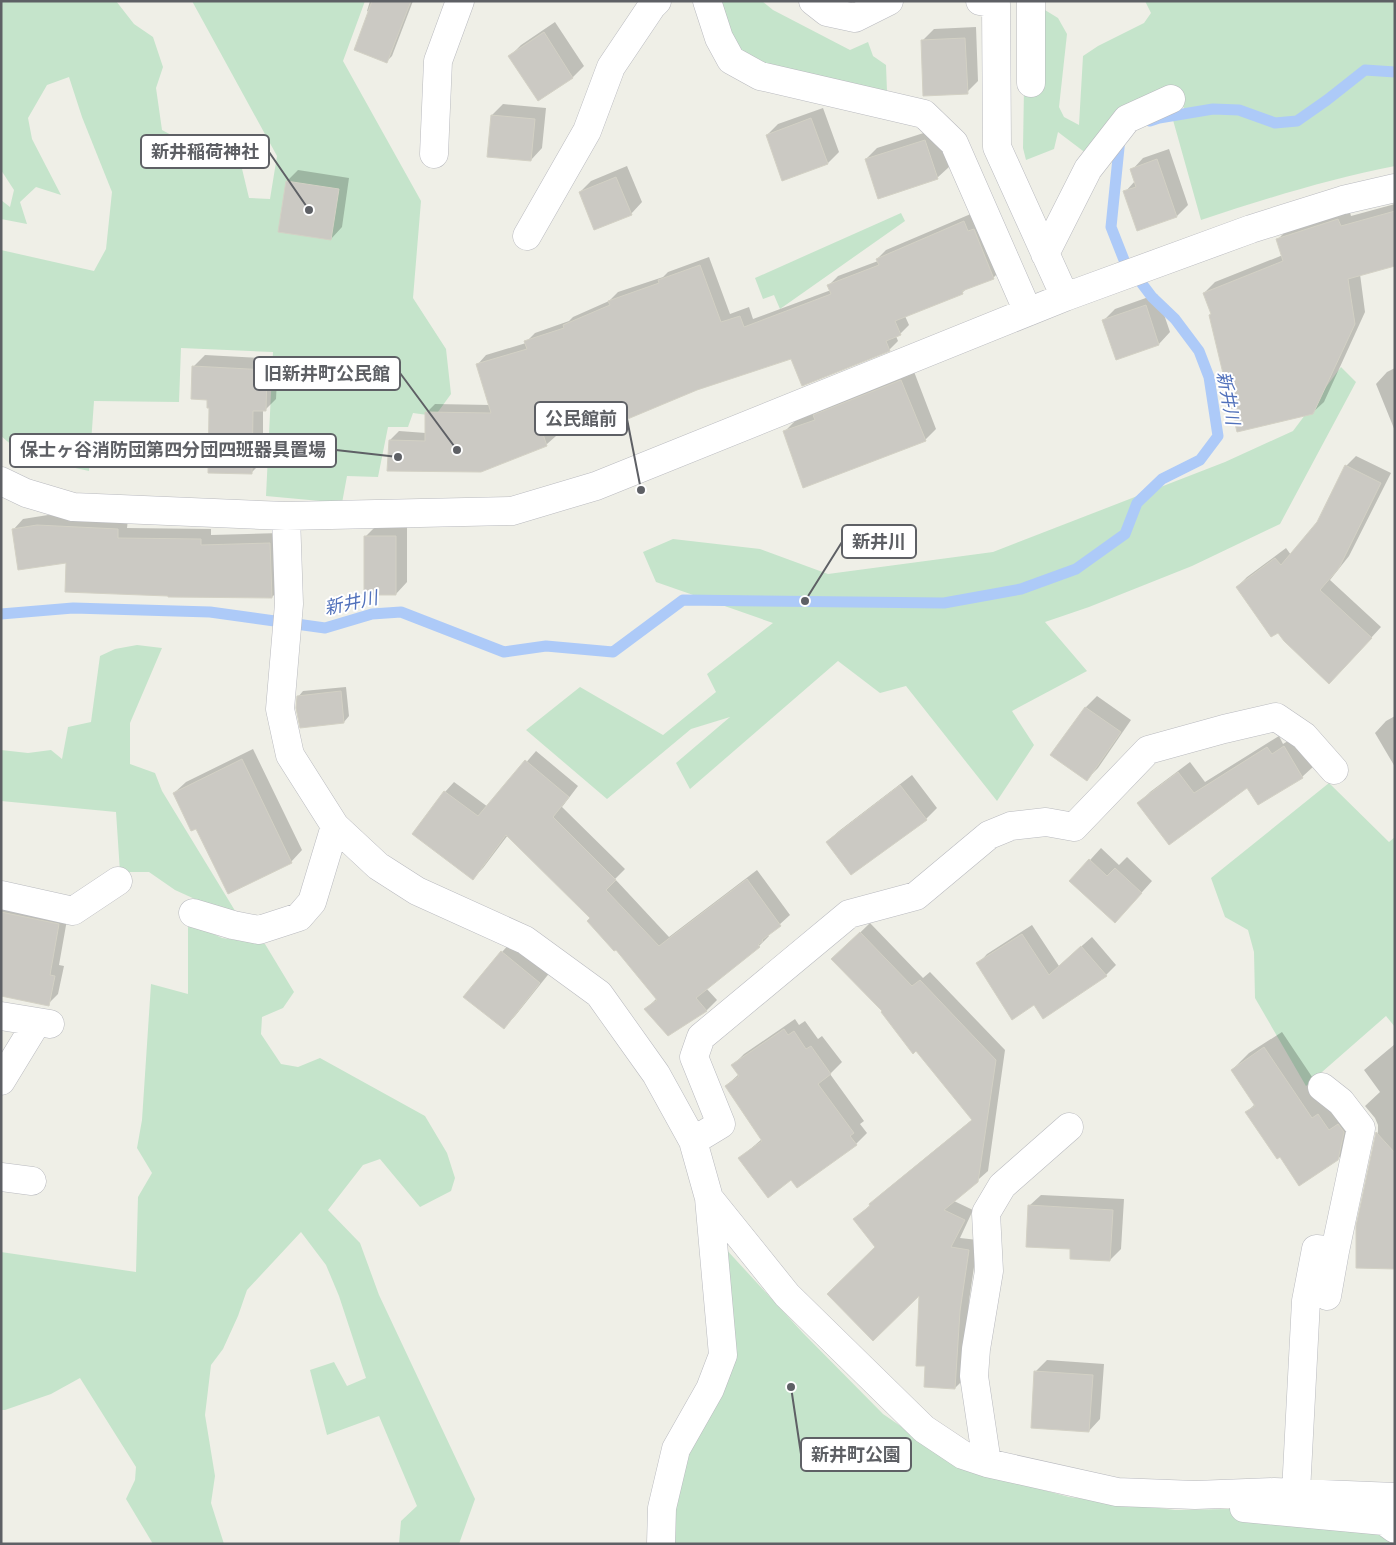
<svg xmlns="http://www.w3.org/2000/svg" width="1396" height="1545" viewBox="0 0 1396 1545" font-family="'Varela Round','Noto Sans JP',sans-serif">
  <rect width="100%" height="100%" fill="#efefe7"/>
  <path fill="#c5e4cb" d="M1 1H116L134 24 153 37 163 67 156 88 162 130 188 144 238 152 249 198 270 199 277 156 192 1H365L343 61 421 201 413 298 446 349 451 394 435 416 413 413 408 427H388L378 477 347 476 342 503 266 496 273 352 181 348 179 402 94 401 89 471 26 457 1 436V250L94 271 106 249 112 192 82 117 69 77 47 85 28 118 32 139 61 195 36 187 20 202 27 224 1 219V200L10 207 14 190 1 170Z
    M720 1H762L773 10 850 50 868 42 873 56 886 65 887 92 754 62 736 53Z
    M1145 1H1395V166C1328 179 1265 199 1201 220L1173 120 1188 117 1178 95 1091 157 1058 132 1054 149 1026 160 1023 148 1024 88 1040 7 1058 18 1067 34 1059 107 1064 117 1079 125 1083 56 1098 46 1144 23 1151 13Z
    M901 213 905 221 780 309 774 295 763 299 755 278Z
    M1341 367 1356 382 1280 524 1192 566 1089 607 1045 622 1087 671 1012 711 1034 745 997 801 906 686 880 693 838 661 690 789 676 763 730 717 691 729 607 799 526 730 580 687 663 735 716 692 707 674 773 623 656 582 643 552 673 539 760 549 828 574 993 552 1225 462 1293 431Z
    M137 645 162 648 130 723V764L155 773 162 791 237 914 208 905 175 890 149 872H120L116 812 1 801V750L28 753 51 750 62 759 68 727 91 722 100 656 115 649Z
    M1329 783 1389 842 1395 837V1027L1386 1016 1306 1086 1255 998 1254 952 1248 930 1225 917 1211 878Z
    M188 922 222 938 265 944 294 992 283 1008 262 1017 261 1034 281 1064 298 1067 320 1058 425 1116 447 1153 455 1178 451 1191 420 1207 380 1159 363 1165 328 1210 360 1243 379 1295 475 1499 459 1544H399L401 1521 417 1506 379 1416 327 1435 310 1370 334 1362 347 1386 366 1378 339 1296 326 1265 301 1232 247 1290 238 1316 223 1349 211 1365 205 1415 215 1476 211 1503 224 1544H153L126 1499 135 1480 136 1467 80 1378 51 1394 5 1410H1V1252L136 1272 138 1197 152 1173 137 1148 142 1120 151 984 188 994Z
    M724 1247 803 1333 883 1414 960 1467 1069 1497 1175 1510 1279 1508 1395 1515V1544H671L682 1469 697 1435 719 1397Z"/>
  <path fill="#0003" d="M370 1H413L392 56 387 61 369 12 367 11Z
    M555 22 584 66 573 77 538 99 510 56 521 45Z
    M976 27 978 81 967 92 923 40 934 29Z
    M503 104 546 108 542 148 531 160 492 115Z
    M823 108 839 152 828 163 783 180 767 135 778 124Z
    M936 129 949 167 937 178 866 159 877 148Z
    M1169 149 1188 205 1177 216 1125 192 1135 181 1132 170 1143 158Z
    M627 166 642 202 631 214 580 192 591 181Z
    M298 170 349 178 342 227 331 239 287 181Z
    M1395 204V265L1360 274 1365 312 1324 402 1312 413 1212 314 1204 293 1215 282 1283 255 1278 239 1289 228 1349 209 1351 216Z
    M973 213 1002 269 993 278 967 288 962 293 905 316 909 325 900 334 896 336 898 341 889 350 792 357 618 417 602 412 553 429 556 436 547 444 480 471 390 440 399 431 426 433V413L435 404 490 405 478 364 486 355 526 343V342L535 333 569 321 573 317 609 301 618 292 663 277 668 272 709 257 730 314 749 307 753 319 831 290 829 285 838 276 878 261 877 259 886 250Z
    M1157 294 1170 332 1159 344 1117 358 1104 320 1115 309Z
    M205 355 278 359 276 399 265 410H263V461L251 473 210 407 209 399 193 367Z
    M1395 368V431L1376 384 1387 372Z
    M913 369 936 429 925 440 785 431 796 420 818 412 826 404Z
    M1356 456 1391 473 1349 556 1330 580 1381 627 1340 672 1237 587 1247 577 1286 548 1291 555 1318 523 1346 466Z
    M48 515 128 519 127 528 211 529V535L280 533 282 587 272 597 67 561 13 530 23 519Z
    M377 525H407V582L396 594 366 536Z
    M346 687 349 716 344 722 298 697 303 691Z
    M1097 696 1131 720 1098 768 1087 779 1052 755 1086 707Z
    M1395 716V767L1375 733 1386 721Z
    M1279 736 1283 744 1296 736 1314 766 1302 777 1258 804 1247 786 1139 803 1150 792 1190 762 1205 782Z
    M253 749 302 850 291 862 174 793 186 782Z
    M536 751 578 786 562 807 625 869 615 879 669 937 757 870 790 915 768 935 769 936 759 946 706 988 717 1000 707 1010 668 1035 646 1009 657 998 592 918 508 835 483 868 473 878 445 792 454 782 488 807Z
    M912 775 937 808 926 819 827 842 839 831Z
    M1101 848 1119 865 1127 857 1152 881 1126 910 1071 881Z
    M1 901 68 914 59 965 64 966 58 994 48 1004 1 996Z
    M870 923 923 978 930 972 1005 1050 988 1171 954 1201 973 1210 960 1238 978 1240 969 1301 965 1378 955 1388 926 1365 920 1293 876 1247 855 1220 880 1195 973 1119 884 1011 833 959Z
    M1032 925 1059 966 1092 937 1116 965 1106 975 1043 1017 1035 1004 978 964 987 954Z
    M513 940 551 971 515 1016 504 1027 502 952Z
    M795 1019 799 1025 805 1021 818 1039 822 1036 842 1062 830 1074 864 1121 860 1124 867 1133 856 1144 792 1179 740 1158 762 1139 726 1086 739 1074 733 1065 744 1054Z
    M1282 1032 1355 1141 1338 1159 1280 1155 1247 1112 1255 1104 1232 1070 1249 1053Z
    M1395 1044V1267L1357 1227 1378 1131V1125L1375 1118 1365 1106 1380 1092 1364 1070Z
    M1041 1195 1124 1199 1121 1249 1110 1260 1071 1247 1029 1206Z
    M1047 1360 1104 1364 1100 1419 1089 1431 1036 1371Z"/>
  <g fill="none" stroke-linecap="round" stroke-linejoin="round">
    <path stroke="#adcaf8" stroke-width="11" d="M1150 121 1159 118 1213 109 1239 110 1275 123 1297 121 1327 100 1365 70 1395 72
      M1 614 73 608 210 612 325 628 372 614 401 612 504 652 546 646 613 652 683 600 944 603 1021 589 1076 569 1125 534 1137 503 1162 479 1200 460 1218 436 1209 377 1199 351 1175 319 1152 297 1124 260 1111 227 1120 138"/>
  </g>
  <path fill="#cbc9c3" stroke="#d3d1c5" d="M372 1H411L387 63 354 50Z
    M544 32 573 78 538 101 508 56Z
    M965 38 968 94 923 96 921 40Z
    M491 115 535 119 531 161 487 157Z
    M811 118 828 164 782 181 766 135Z
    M925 140 938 179 878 199 865 159Z
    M1157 159 1177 217 1137 231 1123 191 1136 187 1130 169Z
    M616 177 632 215 594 230 579 192Z
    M286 181 339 189 331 240 278 232Z
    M1395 211V266L1348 279 1355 324 1313 414 1237 432 1209 315 1211 314 1203 293 1283 261 1276 239 1338 219 1341 226Z
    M964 221 968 231 974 229 994 279 962 291 963 294 895 321 901 335 886 341 890 351 802 386 791 359 697 390 618 423 617 419 604 424 601 413 543 434 547 446 481 472 387 471 389 440 425 441V412L491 413 476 364 527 349 524 341 564 328 563 325 610 305 608 301 659 283 658 280 700 265 721 322 740 316 744 327 831 294 827 285 879 265 876 259Z
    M1146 305 1159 345 1116 360 1102 320Z
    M192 366 267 370 266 411H253L252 474 208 473 209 408H207V400L191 399Z
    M901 380 926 441 803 488 783 431 815 420 813 415Z
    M1345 465 1381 483 1339 568 1320 590 1372 638 1329 684 1284 641 1278 633 1271 637 1236 587 1275 558 1281 565 1317 522Z
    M37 525 118 529V538L201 539V545L270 543 272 598 168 597V596L65 592 66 563 18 570 12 529Z
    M364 536H396V595H364Z
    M341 691 344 723 300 728 296 708 297 696Z
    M1085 707 1121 732 1087 781 1050 755Z
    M1284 746 1303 778 1258 805 1247 788 1169 845 1137 803 1178 772 1194 793 1267 747 1272 754Z
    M242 759 292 863 228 894 196 829 191 831 173 793Z
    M525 760 569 797 553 817 616 880 606 890 659 946 747 879 781 926 762 940 763 941 758 945 760 947 696 998 707 1011 668 1036 644 1009 657 1000 616 950 614 951 587 921 590 918 506 835 473 880 412 834 444 791 478 816Z
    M900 785 927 820 851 875 826 842Z
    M1089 859 1107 876 1115 868 1142 893 1115 923 1069 881Z
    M1 912 59 924 50 975 55 976 49 1006 1 996Z
    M860 932 912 986 920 980 996 1060 978 1182 944 1210 965 1220 951 1247 969 1250 960 1311 955 1389 924 1387 925 1366H916L919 1296 873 1341 827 1294 875 1247 853 1219 870 1206 869 1204 972 1120 916 1051 913 1054 881 1012 882 1011 831 959Z
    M1022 934 1049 975 1081 946 1107 976 1043 1019 1034 1005 1012 1020 976 963Z
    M501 951 540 983 504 1029 463 997Z
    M784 1029 788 1035 794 1031 806 1049 811 1046 831 1074 818 1084 854 1133 850 1136 857 1145 797 1188 791 1180 768 1198 738 1158 762 1141 725 1086 739 1076 731 1065Z
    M1264 1047 1312 1118 1318 1114 1329 1130 1338 1124 1344 1132 1338 1160 1299 1186 1280 1157 1277 1159 1245 1112 1255 1106 1231 1070Z
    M1376 1132 1395 1153V1269L1356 1268V1226Z
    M1028 1205 1113 1210 1110 1261 1070 1259V1249L1026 1247Z
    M1034 1371 1093 1375 1089 1432 1031 1428Z"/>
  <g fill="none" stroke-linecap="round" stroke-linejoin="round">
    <g stroke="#b9babf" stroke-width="29">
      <path id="minor" d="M707 1 719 38 731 60 760 76 924 114 954 143 1028 312
        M813 1 827 12 855 18 889 1
        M980 1 996 4 997 147 1065 297
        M1031 1V83
        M434 154 438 61 460 1
        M527 236 587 131 611 67 652 6 657 1
        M1045 254 1088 169 1127 119 1171 99
        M1 481 26 493 73 507 286 516 512 511 596 486 1065 297 1251 229 1343 200 1395 188
        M286 516 289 604 280 709 290 755 335 826 378 866 417 891 525 940 599 994 656 1074 693 1141 709 1198 787 1295 924 1429 963 1455 987 1463 1117 1492 1195 1495 1274 1492 1395 1497
        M1 895 73 911 118 881
        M193 913 233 925 259 930 299 917 312 902 335 826
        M1 1016 50 1024
        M1 1081 37 1022
        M1322 1087 1341 1102 1361 1128 1335 1251 1327 1296
        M693 1141 721 1124 694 1057 701 1037 849 914 916 896 989 835 1011 826 1046 822 1074 827 1148 750 1224 729 1276 717 1304 736 1334 770
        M1 1177 32 1181
        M987 1463 974 1376 976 1349 989 1271 986 1213 1002 1186 1069 1127
        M1296 1492 1306 1301 1316 1249 1335 1251
        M1244 1508 1384 1521 1395 1529
        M661 1544 662 1508 676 1449 710 1389 723 1355 709 1198"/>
    </g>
    <use href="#minor" stroke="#fff" stroke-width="28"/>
  </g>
  <g text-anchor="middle" stroke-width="4" stroke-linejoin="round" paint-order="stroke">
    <g font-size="18" font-style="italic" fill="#5171bb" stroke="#fff">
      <text transform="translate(1228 398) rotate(79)" y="6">新井川</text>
      <text transform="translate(351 603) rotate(-12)" y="6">新井川</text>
    </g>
  </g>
  <path fill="none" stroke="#5e6065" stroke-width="2" d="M309 210L269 152M457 450L400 373M641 490L627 419M398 457L336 450M805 601L842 542M791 1387L801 1454"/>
  <g fill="#5e6065" stroke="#fff" stroke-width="2">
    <circle cx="309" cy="210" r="5"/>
    <circle cx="457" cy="450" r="5"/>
    <circle cx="641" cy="490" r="5"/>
    <circle cx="398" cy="457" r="5"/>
    <circle cx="805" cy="601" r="5"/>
    <circle cx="791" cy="1387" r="5"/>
  </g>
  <g fill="#fff" stroke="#5e6065" stroke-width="2">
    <rect x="141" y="135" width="128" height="33" rx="5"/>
    <rect x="254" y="357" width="146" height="33" rx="5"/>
    <rect x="535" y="402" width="92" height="33" rx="5"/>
    <rect x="10" y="434" width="326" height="33" rx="5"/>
    <rect x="842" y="525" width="74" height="33" rx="5"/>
    <rect x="801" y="1438" width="110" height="33" rx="5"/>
  </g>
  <g font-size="18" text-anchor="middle" font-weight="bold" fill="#5e6065">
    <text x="205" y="158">新井稲荷神社</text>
    <text x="327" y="380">旧新井町公民館</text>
    <text x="581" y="425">公民館前</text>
    <text x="173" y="456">保士ヶ谷消防団第四分団四班器具置場</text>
    <text x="879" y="548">新井川</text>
    <text x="856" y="1461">新井町公園</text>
  </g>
  <rect width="1396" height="1545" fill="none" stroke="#5e6065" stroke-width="5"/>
</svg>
